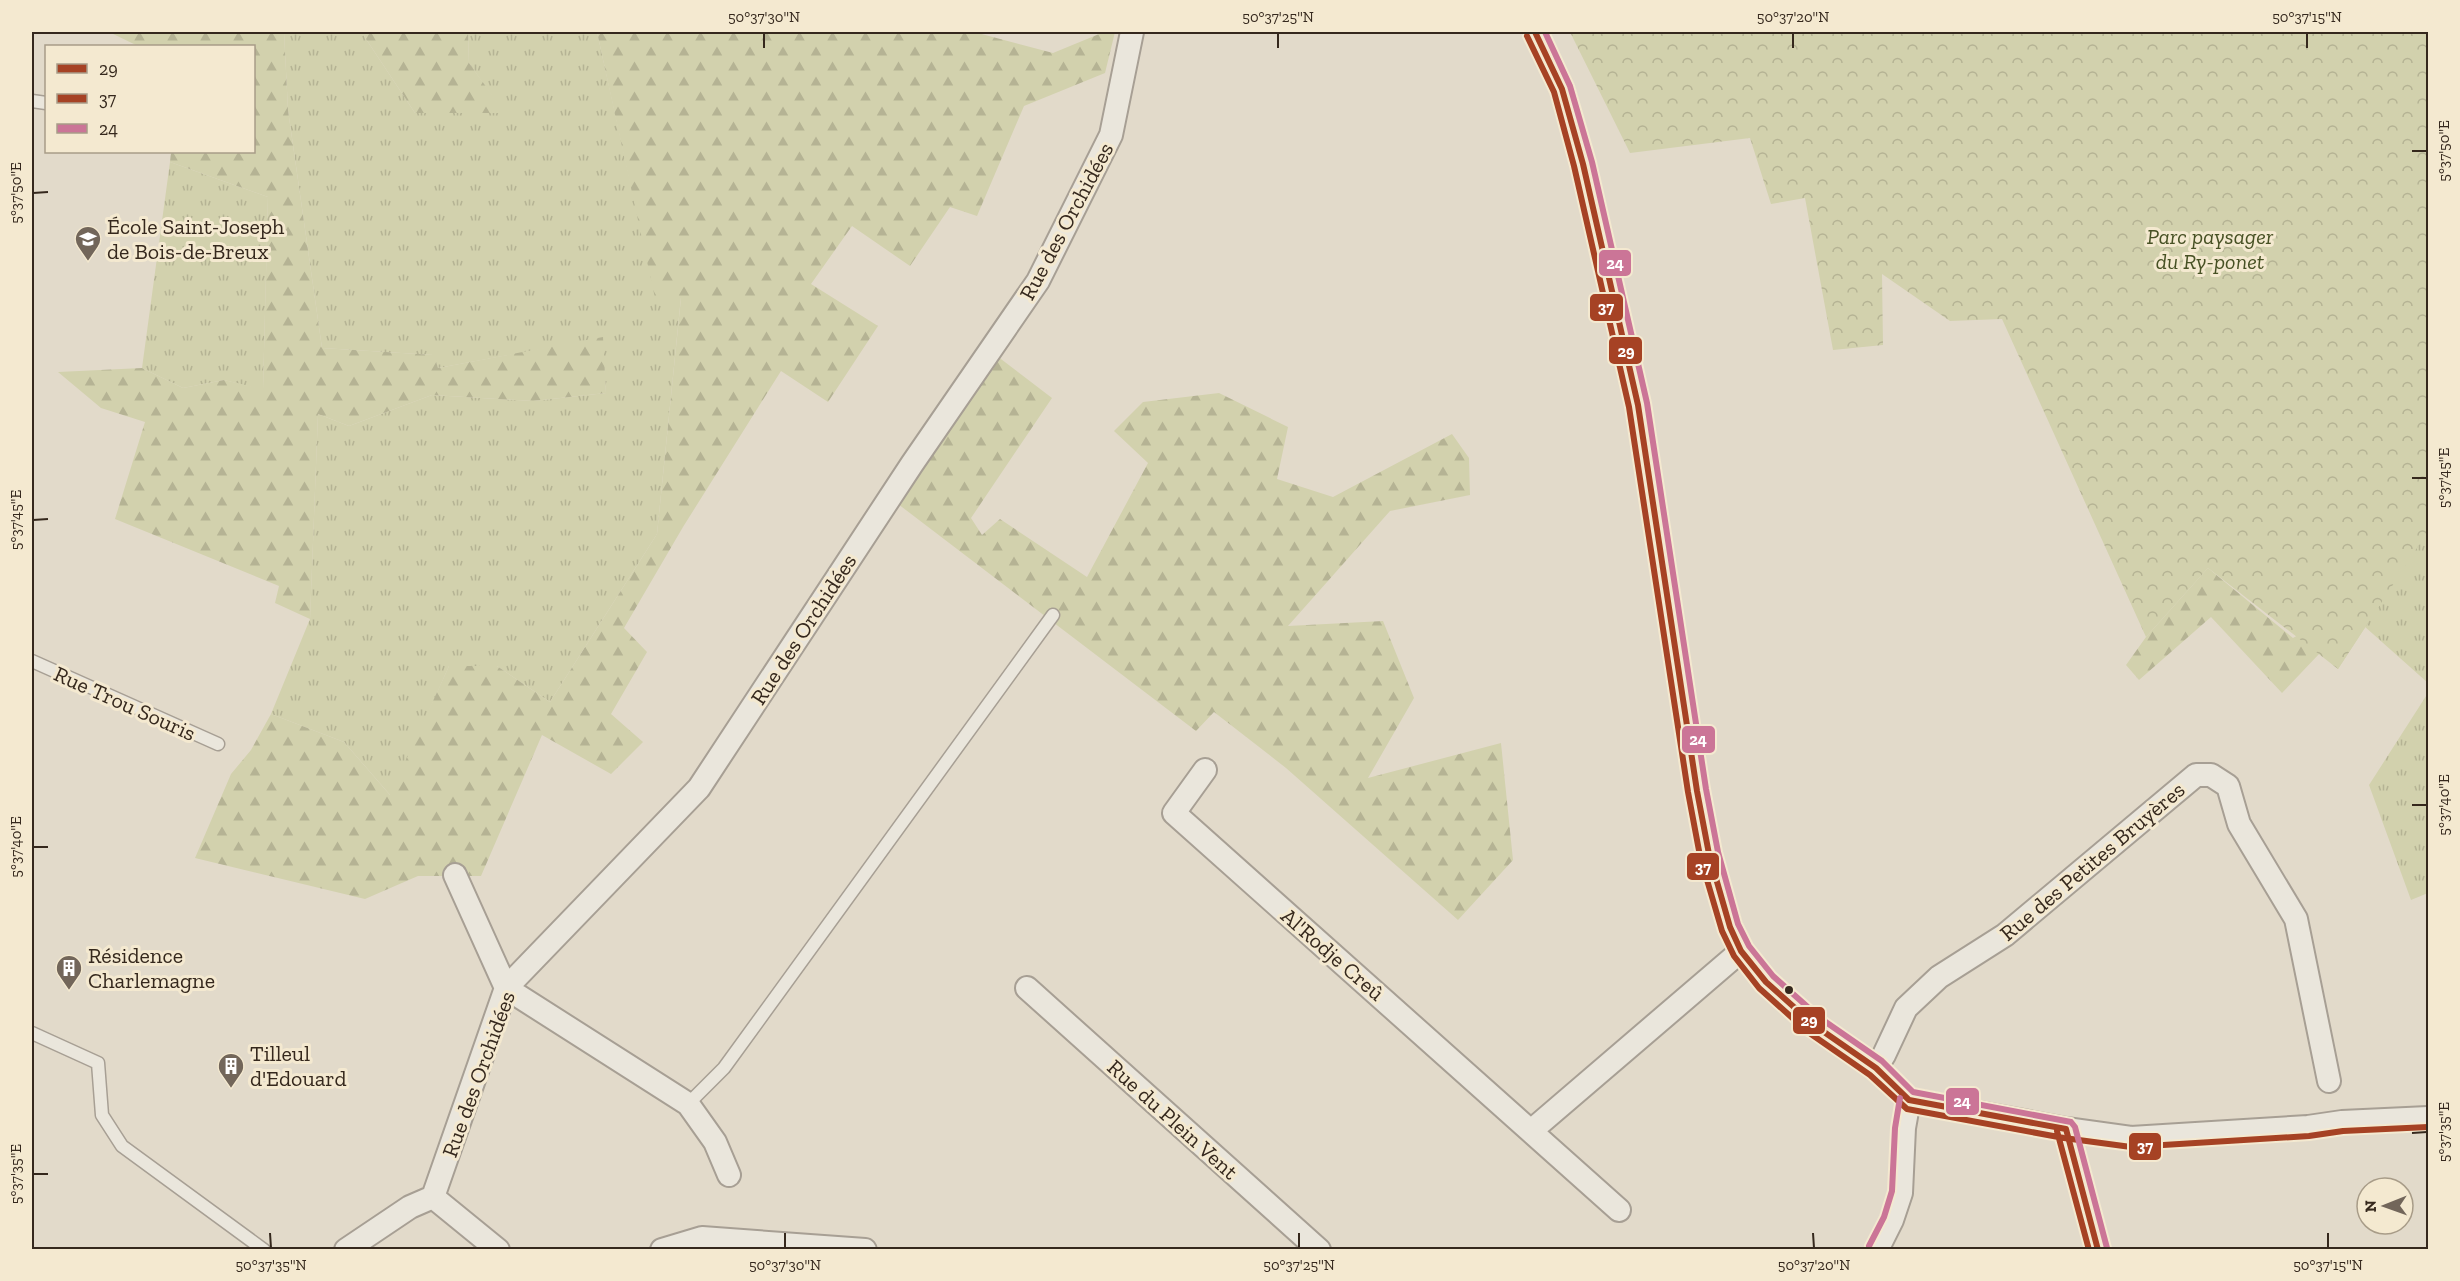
<svg xmlns="http://www.w3.org/2000/svg" width="2460" height="1281" viewBox="0 0 2460 1281" font-family="'Zilla Slab',serif">
  <defs>
    <pattern id="grass-tufts" width="24" height="20" patternUnits="userSpaceOnUse" patternTransform="scale(1.5)"><rect width="24" height="20" fill="#d2d1ad"/><path d="M3 7l-1-3M5 7V3M7 7l1-3M15 17l-1-3M17 17v-4M19 17l1-3" fill="none" stroke="#b5b394"/></pattern>
    <pattern id="forest-firs" width="22" height="20" patternUnits="userSpaceOnUse" patternTransform="scale(1.5)"><rect width="22" height="20" fill="#d2d1ad"/><path d="M5 1l3.5 6h-7zM16 11l3.5 6h-7z" fill="#b5b394"/></pattern>
    <pattern id="park-crowns" width="20" height="18" patternUnits="userSpaceOnUse" patternTransform="scale(1.5)"><rect width="20" height="18" fill="#d2d1ad"/><path d="M2 6a3 3 0 1 1 6 0M12 15a3 3 0 1 1 6 0" fill="none" stroke="#b5b394"/></pattern>
  </defs>
  <rect width="100%" height="100%" fill="#e2daca"/>
  <path fill="url(#grass-tufts)" d="M284 32H370L364 36 415 113H504L469 63 468 32H597L656 298 681 297 657 534 550 702 497 666H449L391 796 344 742 271 714 310 619 318 414 349 426 432 395 533 401 606 393 602 338 438 368 433 355 322 348 288 110Z
    M170 162 268 197 263 390 224 380 183 388 142 368Z
    M2428 531V683L2364 626Z
    M2428 693V893L2411 900 2369 785Z"/>
  <path fill="url(#forest-firs)" d="M109 32H284L288 110 322 348 434 355 438 368 603 337 606 393 533 401 432 395 349 426 318 414 310 619 275 603 279 586 115 519 145 422 101 408 58 372 142 368 183 388 224 380 263 389 268 197 170 162 171 152H254V46H138Z
    M370 32H468L469 63 505 113H415L364 36Z
    M597 32H974L1053 53 1104 32H1115L1105 73 1024 106 977 216 950 207 910 266 852 226 811 284 878 326 828 402 781 371 683 527 624 628 647 652 611 714 643 742 611 774 542 735 481 876H418L365 899 195 858 231 774 251 750 271 714 344 742 390 795 449 666H497L550 702 657 534 681 298H655Z
    M997 356 1052 398 971 518 982 535 1000 519 1087 577 1148 463 1114 431 1143 402 1219 393 1288 427 1277 479 1333 497 1452 434 1469 458 1470 495 1390 511 1288 626 1383 621 1414 698 1368 778 1501 743 1513 860 1458 920 1286 768 1214 712 1196 731 898 504Z
    M2428 531 2338 669 2320 653 2282 693 2211 617 2139 680 2126 665 2146 637 2208 568 2293 638 2348 606Z"/>
  <path fill="url(#park-crowns)" d="M1570 32H2428V531L2338 669 2208 568 2146 637 2002 319 1950 321 1882 274 1883 345 1833 350 1805 198 1771 204 1750 138 1630 153Z"/>
  <g fill="none" stroke-linecap="round" stroke-linejoin="round">
    <g stroke="#a79f94" stroke-width="15">
      <path id="lane" d="M32 101 46 103
        M32 661 218 744
        M32 1033 98 1063 102 1115 122 1146 264 1250
        M688 1104 724 1068 1053 615"/>
    </g>
    <g stroke="#a79f94" stroke-width="26">
      <path id="street" d="M1535 32 1562 89 1583 164 1638 405 1697 791 1709 854 1730 927 1741 951 1766 982 1814 1025 1876 1068 1909 1100 2066 1129 2131 1138 2308 1127 2342 1122 2428 1118
        M1205 770 1174 813 1619 1210
        M455 875 506 988 688 1104 715 1142 729 1175
        M1027 988 1319 1250
        M1876 1068 1884 1055 1906 1008 1939 977 2005 935 2196 775H2211L2228 786 2239 824 2296 919 2329 1081
        M2066 1129 2098 1250
        M1531 1131 1741 951
        M433 1197 506 988 699 788 912 464 1038 281 1111 135 1132 32
        M433 1197 498 1250
        M346 1250 410 1207 433 1197
        M662 1250 702 1238 865 1250
        M1877 1250 1892 1220 1901 1193 1904 1128 1909 1100"/>
    </g>
    <use href="#lane" stroke="#eae6dc" stroke-width="12"/>
    <use href="#street" stroke="#eae6dc" stroke-width="22"/>
    <g stroke="#f4e9d0" stroke-width="10">
      <path id="bus-1" d="M1535 32 1562 89 1583 164 1638 405 1697 791 1709 854 1730 927 1741 951 1766 982 1814 1025 1876 1068 1909 1100 2066 1129
        M2066 1129 2098 1250"/>
    </g>
    <g stroke="#f4e9d0" stroke-width="10">
      <path id="bus-2" d="M1527 36 1554 92 1574 166 1629 407 1688 792 1700 856 1722 931 1734 956 1759 988 1808 1032 1870 1075 1907 1109 2064 1138 2131 1147 2309 1136 2343 1131 2428 1127
        M2057 1131 2089 1250"/>
    </g>
    <g stroke="#f4e9d0" stroke-width="10">
      <path id="bus-3" d="M1545 32 1570 86 1592 162 1647 403 1706 789 1718 852 1738 924 1749 946 1773 976 1820 1018 1882 1061 1913 1092 2071 1122 2075 1127 2107 1248
        M1869 1246 1884 1217 1892 1191 1895 1128 1900 1098"/>
    </g>
    <use href="#bus-1" stroke="#a64224" stroke-width="6"/>
    <use href="#bus-2" stroke="#a64224" stroke-width="6"/>
    <use href="#bus-3" stroke="#cb7597" stroke-width="6"/>
  </g>
  <path fill="none" stroke="#35281d" stroke-width="2" d="M764 33V48M1278 33V48M1793 33V48M2307 33V48M2412 151H2427M33 193 48 192M2412 478H2427M33 520 48 519M2412 805H2427M33 847H48M2412 1133 2427 1132M33 1174H48M270 1233 271 1248M785 1233V1248M1299 1233V1248M1813 1233 1814 1248M2328 1233V1248"/>
  <defs>
    <g id="school-pin" transform="scale(1.35)"><path d="M0 17L-7.5 6A9.5 9.5 0 1 1 7.5 6Z" fill="#72665a" stroke="#f4e9d0"/><path d="M0-5L7-2L0 1L-7-2ZM-4 1L0 2.5L4 1V4Q0 6-4 4Z" fill="#fff"/></g>
    <g id="building-pin" transform="scale(1.35)"><path d="M0 17L-7.5 6A9.5 9.5 0 1 1 7.5 6Z" fill="#72665a" stroke="#f4e9d0"/><path d="M-4-6H4V6H1V3H-1V6H-4ZM-2.5-4.3h1.7v1.8h-1.7ZM.8-4.3h1.7v1.8H.8ZM-2.5-1h1.7V.8h-1.7ZM.8-1h1.7V.8H.8Z" fill="#fff"/></g>
  </defs>
  <g fill-rule="evenodd">
    <use href="#school-pin" x="88" y="239"/>
    <use href="#building-pin" x="69" y="968"/>
    <use href="#building-pin" x="231" y="1066"/>
  </g>
  <circle fill="#35281d" stroke="#f4e9d0" stroke-width="2" cx="1789" cy="990" r="5"/>
  <g text-anchor="middle" stroke-width="6" stroke-linejoin="round" paint-order="stroke">
    <g font-size="22" fill="#35281d" stroke="#f4e9d0">
      <text transform="translate(1066 221) rotate(-62)" y="8">Rue des Orchidées</text>
      <text transform="translate(803 629) rotate(-57)" y="8">Rue des Orchidées</text>
      <text transform="translate(125 703) rotate(24)" y="8">Rue Trou Souris</text>
      <text transform="translate(2092 861) rotate(-40)" y="8">Rue des Petites Bruyères</text>
      <text transform="translate(1333 954) rotate(41)" y="8">Al'Rodje Creû</text>
      <text transform="translate(478 1074) rotate(-70)" y="8">Rue des Orchidées</text>
      <text transform="translate(1173 1119) rotate(42)" y="8">Rue du Plein Vent</text>
    </g>
    <g font-size="22" fill="#35281d" stroke="#f4e9d0" text-anchor="start">
      <text x="107" y="234">École Saint-Joseph<tspan x="107" dy="25">de Bois-de-Breux</tspan></text>
      <text x="88" y="963">Résidence<tspan x="88" dy="25">Charlemagne</tspan></text>
      <text x="250" y="1061">Tilleul<tspan x="250" dy="25">d'Edouard</tspan></text>
    </g>
    <g font-size="22" font-style="italic" fill="#475124" stroke="#f4e9d0">
      <text x="2210" y="244">Parc paysager<tspan x="2210" dy="25">du Ry-ponet</tspan></text>
    </g>
  </g>
  <g stroke="#f4e9d0" stroke-width="2">
    <rect x="1598" y="249" width="34" height="28" rx="6" fill="#cb7597"/>
    <rect x="1589" y="293" width="35" height="29" rx="6" fill="#a64224"/>
    <rect x="1608" y="336" width="35" height="29" rx="6" fill="#a64224"/>
    <rect x="1681" y="725" width="35" height="29" rx="6" fill="#cb7597"/>
    <rect x="1686" y="852" width="34" height="29" rx="6" fill="#a64224"/>
    <rect x="1792" y="1006" width="34" height="29" rx="6" fill="#a64224"/>
    <rect x="1945" y="1087" width="35" height="29" rx="6" fill="#cb7597"/>
    <rect x="2128" y="1132" width="34" height="29" rx="6" fill="#a64224"/>
  </g>
  <g font-size="16" text-anchor="middle" font-weight="bold" fill="#fff">
    <text x="1615" y="269">24</text>
    <text x="1606" y="313">37</text>
    <text x="1626" y="357">29</text>
    <text x="1698" y="745">24</text>
    <text x="1703" y="873">37</text>
    <text x="1809" y="1026">29</text>
    <text x="1962" y="1107">24</text>
    <text x="2145" y="1152">37</text>
  </g>
  <rect width="2460" height="1281" fill="none" stroke="#f4e9d0" stroke-width="66"/>
  <rect x="45" y="45" width="210" height="108" fill="#f4e9d0" stroke="#a89c88" stroke-width="1.5"/>
  <rect x="57" y="64" width="30" height="9" fill="#a64224" stroke="#a89c88" stroke-width="1.5"/>
  <text x="99" y="75" font-size="18" fill="#35281d">29</text>
  <rect x="57" y="94" width="30" height="9" fill="#a64224" stroke="#a89c88" stroke-width="1.5"/>
  <text x="99" y="105" font-size="18" fill="#35281d">37</text>
  <rect x="57" y="124" width="30" height="9" fill="#cb7597" stroke="#a89c88" stroke-width="1.5"/>
  <text x="99" y="135" font-size="18" fill="#35281d">24</text>
  <g transform="translate(2385 1206) rotate(269)"><circle r="28" fill="#f4e9d0" stroke="#a89c88" stroke-width="1.5"/>
  <path d="M0-4.5L10 22L0 15L-10 22Z" fill="#72665a"/>
  <text y="-9" font-size="16" font-weight="bold" text-anchor="middle" fill="#35281d">N</text>
  </g>
  <rect x="33" y="33" width="2394" height="1215" fill="none" stroke="#35281d" stroke-width="2"/>
  <g font-size="15" text-anchor="middle" fill="#35281d">
    <text x="764" y="22">50°37'30"N</text>
    <text x="1278" y="22">50°37'25"N</text>
    <text x="1793" y="22">50°37'20"N</text>
    <text x="2307" y="22">50°37'15"N</text>
    <text transform="translate(2444 151) rotate(-90)" y="5">5°37'50"E</text>
    <text transform="translate(16 193) rotate(-90)" y="5">5°37'50"E</text>
    <text transform="translate(2444 478) rotate(-90)" y="5">5°37'45"E</text>
    <text transform="translate(16 520) rotate(-90)" y="5">5°37'45"E</text>
    <text transform="translate(2444 805) rotate(-90)" y="5">5°37'40"E</text>
    <text transform="translate(16 847) rotate(-90)" y="5">5°37'40"E</text>
    <text transform="translate(2444 1132) rotate(-90)" y="5">5°37'35"E</text>
    <text transform="translate(16 1174) rotate(-90)" y="5">5°37'35"E</text>
    <text x="271" y="1270">50°37'35"N</text>
    <text x="785" y="1270">50°37'30"N</text>
    <text x="1299" y="1270">50°37'25"N</text>
    <text x="1814" y="1270">50°37'20"N</text>
    <text x="2328" y="1270">50°37'15"N</text>
  </g>
</svg>
